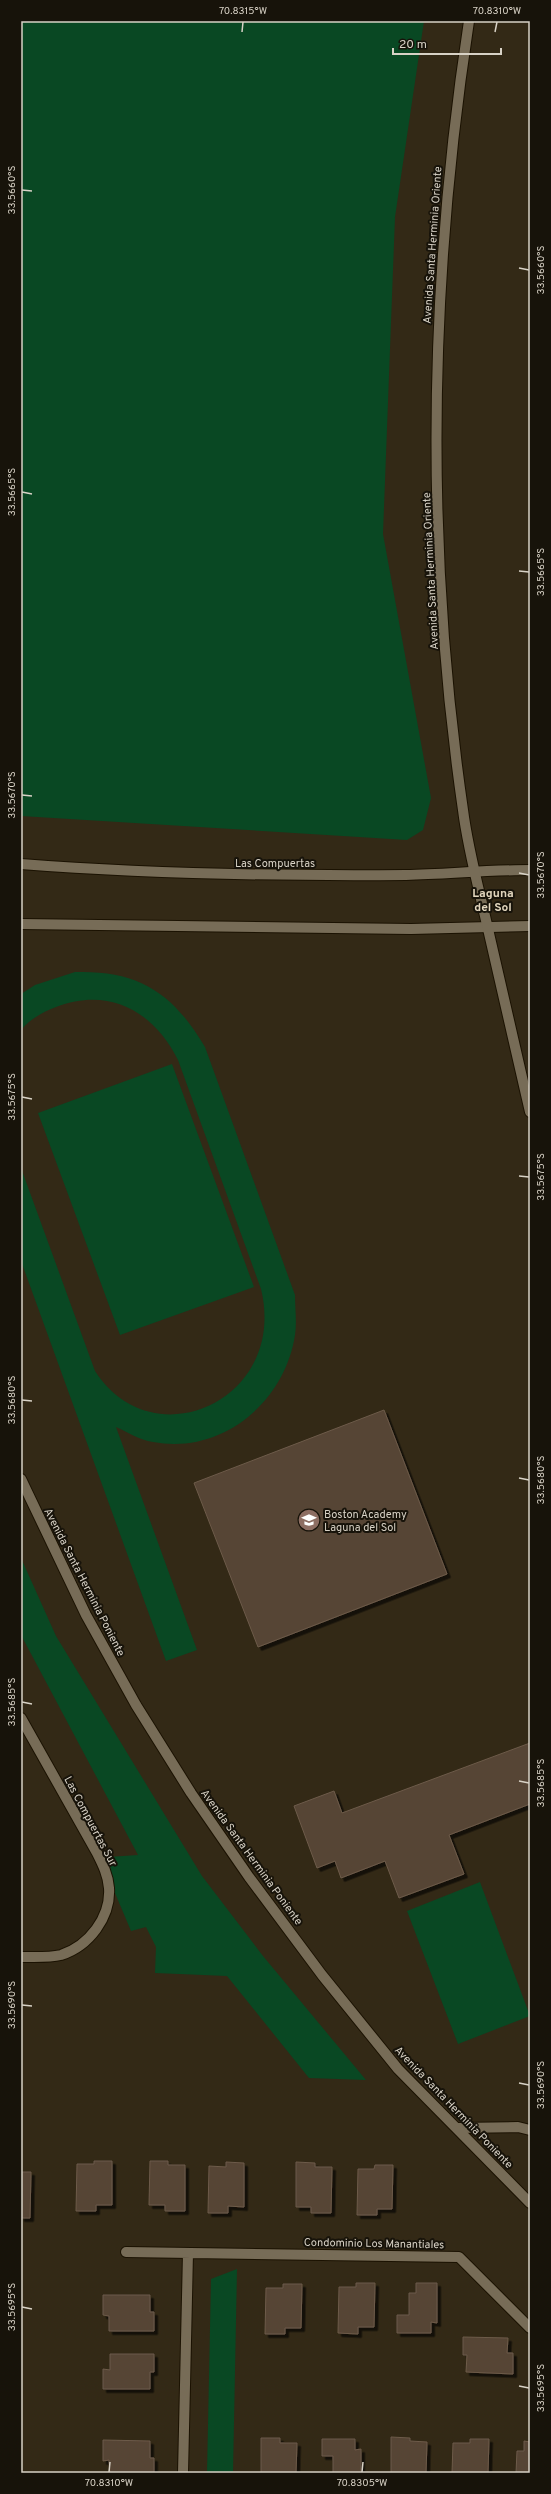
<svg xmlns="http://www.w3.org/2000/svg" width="551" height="2494" viewBox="0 0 551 2494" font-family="Overpass,sans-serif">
  <defs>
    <filter id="shadow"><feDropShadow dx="3.5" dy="3.5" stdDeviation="0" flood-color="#0009"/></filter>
  </defs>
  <rect width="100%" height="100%" fill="#332916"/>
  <path fill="#094823" d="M21 21H424L395 217 383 534 431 798 423 830 407 840 21 816Z
    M75 972C139 970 173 993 205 1047L295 1295C295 1308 297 1322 295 1335 285 1402 222 1455 153 1442 139 1440 128 1432 116 1427L197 1650 166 1661 21 1261V1168L95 1371C153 1461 288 1400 261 1289L178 1060C154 1012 110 986 56 1007 43 1012 30 1019 21 1030V994L35 985Z
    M172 1064 254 1287 120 1335 38 1113Z
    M21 1558 56 1636 202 1876 263 1956 366 2080 309 2078 227 1976 155 1973 156 1947 146 1927 131 1931 115 1893 108 1857 138 1855 21 1635Z
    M480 1882 530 2016 458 2044 407 1911Z
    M237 2269 233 2473H207L211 2279Z"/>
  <path fill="#564434" stroke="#6d5b4a" filter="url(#shadow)" d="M384 1410 447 1574 258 1647 194 1483Z
    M530 1743V1804L449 1835 464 1874 399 1898 385 1861 341 1878 335 1861 317 1868 294 1806 334 1791 342 1813Z
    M94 2161H112V2205H96V2211H76L77 2164H94Z
    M150 2161H168V2165H185V2211H165V2205H149Z
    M226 2162 244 2163V2207L228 2206V2213H208L209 2166 226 2167Z
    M296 2162 315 2163V2167H332L331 2213H311V2207H296Z
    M375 2165H393L392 2209H377V2215H357L358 2169H374Z
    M21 2172H31L30 2218H21Z
    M356 2283H375L374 2327H358V2334L338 2333 339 2287H356Z
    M416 2283H437V2323L431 2322V2333H397V2315H409V2293H416Z
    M283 2284H302L301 2328H285V2334H265L266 2288H283Z
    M103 2295H150V2312H154V2331H109V2316L103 2315Z
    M463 2337 508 2338 507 2353H513V2374L466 2372 467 2355H463Z
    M110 2354H154V2372H150V2389H103V2369L110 2370Z
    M391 2437 410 2438V2441L427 2442 426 2473H391Z
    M261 2438H280V2443H297L296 2473H261Z
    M322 2439H355V2450L361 2449V2473H333V2456H322Z
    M470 2439H489L488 2473H452L453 2443H470Z
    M103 2440 150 2441V2458H154V2473H110L109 2460 103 2461Z
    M524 2441 530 2442V2473H516L517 2451H524Z"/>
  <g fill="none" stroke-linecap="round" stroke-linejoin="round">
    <g stroke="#1b1202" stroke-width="12">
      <path id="service" d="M457 2128 518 2127 530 2130"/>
    </g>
    <g stroke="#1b1202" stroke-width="12">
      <path id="minor" d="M21 864C149 874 277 876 406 875 447 874 489 870 530 870
        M21 924 411 929 530 926
        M21 1718 97 1853C103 1865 108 1875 109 1888 111 1917 89 1946 61 1955 48 1958 34 1957 21 1957
        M126 2252 459 2257 530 2328
        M183 2473 188 2253"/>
    </g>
    <g stroke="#1b1202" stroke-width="12">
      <path id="tertiary" d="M469 21C429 282 425 548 463 810 468 850 479 889 488 929 502 990 516 1051 530 1112
        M21 1479 86 1615 136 1705 191 1793 249 1877 322 1975 398 2069 530 2203"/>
    </g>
    <use href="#service" stroke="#776c57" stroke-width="10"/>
    <use href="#minor" stroke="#776c57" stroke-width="10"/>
    <use href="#tertiary" stroke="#776c57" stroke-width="10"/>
  </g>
  <path fill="none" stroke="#d8d2c6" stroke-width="1.5" d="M242 32 243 22M495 32 497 22M22 190 32 191M519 268 529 270M22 492 32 494M519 571 529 572M22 795 32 796M519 873 529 875M22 1097 32 1099M519 1176 529 1177M22 1400 32 1401M519 1478 529 1480M22 1702 32 1704M519 1781 529 1783M22 2005 32 2006M519 2083 529 2085M22 2307 32 2309M519 2386 529 2388M109 2472 110 2462M362 2472 363 2462"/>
  <defs>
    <g id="school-disc" transform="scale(1.15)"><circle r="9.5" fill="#8d6e63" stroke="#17130a"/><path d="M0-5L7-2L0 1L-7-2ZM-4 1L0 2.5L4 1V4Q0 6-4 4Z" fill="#fff"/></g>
  </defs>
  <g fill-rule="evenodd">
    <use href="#school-disc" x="309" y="1520"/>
  </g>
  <g text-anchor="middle" stroke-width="4" stroke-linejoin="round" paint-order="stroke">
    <g font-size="11" fill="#d8d2c6" stroke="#17130a">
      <text transform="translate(432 245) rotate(-86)" y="4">Avenida Santa Herminia Oriente</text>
      <text transform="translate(430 571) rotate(-93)" y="4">Avenida Santa Herminia Oriente</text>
      <text x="275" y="867">Las Compuertas</text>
      <text transform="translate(85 1582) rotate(63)" y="4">Avenida Santa Herminia Poniente</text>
      <text transform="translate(91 1821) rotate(62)" y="4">Las Compuertas Sur</text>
      <text transform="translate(252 1857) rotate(54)" y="4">Avenida Santa Herminia Poniente</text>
      <text transform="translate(454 2107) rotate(46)" y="4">Avenida Santa Herminia Poniente</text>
      <text transform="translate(374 2243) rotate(1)" y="4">Condominio Los Manantiales</text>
    </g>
    <g font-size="11" fill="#d8d2c6" stroke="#17130a" text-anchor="start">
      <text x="324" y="1518">Boston Academy<tspan x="324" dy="13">Laguna del Sol</tspan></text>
    </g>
    <g font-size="12" font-weight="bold" fill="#e2d6be" stroke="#17130a">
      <text x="493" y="897">Laguna<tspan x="493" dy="14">del Sol</tspan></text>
    </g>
  </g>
  <rect width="551" height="2494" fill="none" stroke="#17130a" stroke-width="44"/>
  <path d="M393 48v6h108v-6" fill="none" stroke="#d8d2c6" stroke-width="2"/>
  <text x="399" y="48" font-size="12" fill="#d8d2c6" stroke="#17130a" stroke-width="3" paint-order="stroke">20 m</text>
  <rect x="22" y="22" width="507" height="2450" fill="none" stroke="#d8d2c6" stroke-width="1.5"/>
  <g font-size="10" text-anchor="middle" fill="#d8d2c6">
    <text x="243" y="14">70.8315°W</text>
    <text x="497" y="14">70.8310°W</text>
    <text transform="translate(11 190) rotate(-90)" y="4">33.5660°S</text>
    <text transform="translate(540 270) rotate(-90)" y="4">33.5660°S</text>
    <text transform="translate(11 492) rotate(-90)" y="4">33.5665°S</text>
    <text transform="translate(540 572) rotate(-90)" y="4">33.5665°S</text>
    <text transform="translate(11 795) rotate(-90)" y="4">33.5670°S</text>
    <text transform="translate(540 875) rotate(-90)" y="4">33.5670°S</text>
    <text transform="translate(11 1097) rotate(-90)" y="4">33.5675°S</text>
    <text transform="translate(540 1177) rotate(-90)" y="4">33.5675°S</text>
    <text transform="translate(11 1400) rotate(-90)" y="4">33.5680°S</text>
    <text transform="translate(540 1480) rotate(-90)" y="4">33.5680°S</text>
    <text transform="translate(11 1702) rotate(-90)" y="4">33.5685°S</text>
    <text transform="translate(540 1783) rotate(-90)" y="4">33.5685°S</text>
    <text transform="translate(11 2005) rotate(-90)" y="4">33.5690°S</text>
    <text transform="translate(540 2085) rotate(-90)" y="4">33.5690°S</text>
    <text transform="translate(11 2307) rotate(-90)" y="4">33.5695°S</text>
    <text transform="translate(540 2388) rotate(-90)" y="4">33.5695°S</text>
    <text x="109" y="2486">70.8310°W</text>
    <text x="362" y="2486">70.8305°W</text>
  </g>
</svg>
